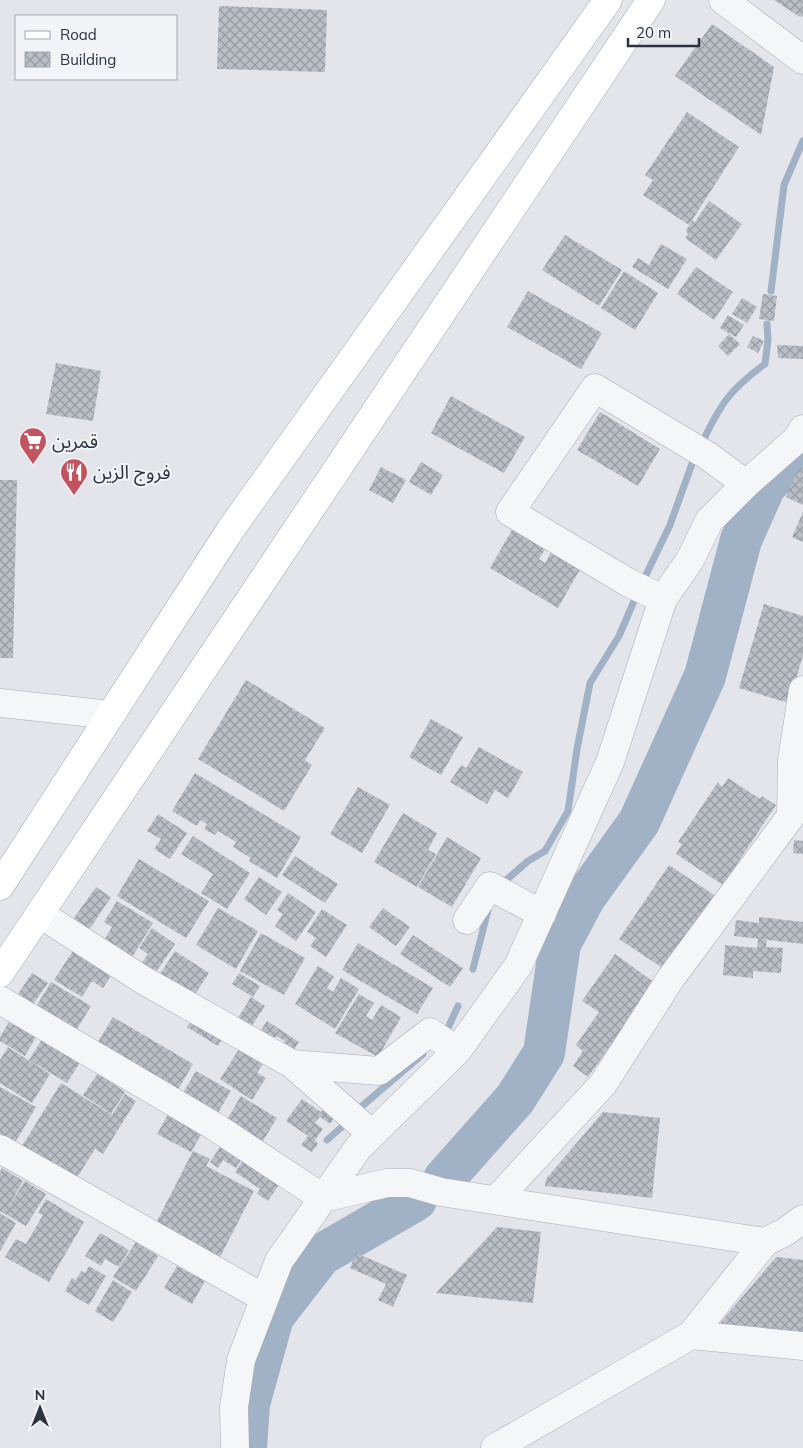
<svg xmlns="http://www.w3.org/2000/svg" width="803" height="1448" viewBox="0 0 803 1448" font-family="Mulish,'Noto Sans Arabic',sans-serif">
  <defs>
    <pattern id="building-cross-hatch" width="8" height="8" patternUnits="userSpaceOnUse" patternTransform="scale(1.25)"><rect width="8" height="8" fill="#babec6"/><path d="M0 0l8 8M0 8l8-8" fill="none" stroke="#979ba2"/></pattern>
  </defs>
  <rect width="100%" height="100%" fill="#e3e5ea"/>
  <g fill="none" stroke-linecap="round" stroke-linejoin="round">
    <path stroke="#a1b1c6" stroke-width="7" d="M771 291 784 185 803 141
      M701 445C720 405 729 390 765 364L768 340 767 324
      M644 579 670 525 693 461
      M504 882 528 861 545 851 568 811 577 749 590 683 619 636 634 601
      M473 969 489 906
      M447 1030 458 1006
      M355 1112 423 1054
      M327 1140 344 1125"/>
    <path stroke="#a1b1c6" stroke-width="42" d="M444 1179 515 1099 544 1053 560 944 585 897 639 822 705 676 741 540 765 486 803 448
      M246 1448 249 1404 273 1317 321 1255 416 1200"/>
  </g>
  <path fill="url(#building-cross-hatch)" d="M774 0H803V16L800 17Z
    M219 6 327 10 325 72 217 69Z
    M712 24 774 67 761 135 675 76Z
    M687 112 739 147 689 225 643 195 653 180 645 175Z
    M709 201 742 224 716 260 685 238 688 234 686 230 693 220 695 222Z
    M565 235 622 270 599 306 542 270Z
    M661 244 687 259 668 289 632 267 638 258 649 265Z
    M696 267 733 292 714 320 677 294Z
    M624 271 658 293 635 330 601 308Z
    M528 291 602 333 581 369 507 327Z
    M763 294 777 296 774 321 759 319Z
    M742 298 757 307 747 323 732 314Z
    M728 315 744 325 736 337 720 328Z
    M729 334 740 344 728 356 718 346Z
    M753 336 764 341 758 353 747 347Z
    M777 345 803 346V359L778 358Z
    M56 363 101 371 93 421 46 414Z
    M451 396 525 437 504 473 431 433Z
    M600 412 660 449 638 486 577 450Z
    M421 462 443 475 431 495 409 482Z
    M381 467 406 480 393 503 369 490Z
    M799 467 803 469V505L786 497Z
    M0 480H17L13 658H0Z
    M803 512V542L792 537Z
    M517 521 550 541 539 559 545 563 553 549 582 566 558 608 490 568Z
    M764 604 803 616V655L789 703 739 688Z
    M246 680 325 728 305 760 312 765 284 811 198 759Z
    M431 719 463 737 441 775 409 757Z
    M479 747 523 772 508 798 495 790 487 804 450 782 461 765 466 768Z
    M195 773 301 837 277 878 249 861 251 858 233 847 236 842 218 831 215 835 204 829 207 824 200 820 197 826 172 811Z
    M728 778 760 799 762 796 776 805 723 885 676 854 682 844 678 842 718 782 722 787Z
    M358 787 390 805 362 853 330 834Z
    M403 813 437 833 428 850 436 854 417 887 374 862Z
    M158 814 187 833 170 859 154 849 161 839 147 831Z
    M193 836 250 873 227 909 201 893 213 874 181 854Z
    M447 837 481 858 452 907 418 887Z
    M794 840 803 841V854L793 853Z
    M295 856 338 884 325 903 282 875Z
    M139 859 209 901 186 938 117 896Z
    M669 865 714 895 664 969 619 939Z
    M259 877 282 892 266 915 244 899Z
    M96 887 111 897 85 936 69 925Z
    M288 893 316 912 296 941 275 926 283 914 277 910Z
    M117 901 153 923 131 959 103 942 112 927 104 922Z
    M218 908 258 931 236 969 196 945Z
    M383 908 410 927 396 946 369 927Z
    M322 909 347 925 326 957 310 946 316 938 307 932Z
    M759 917 803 922V944L734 936 736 920 759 923Z
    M152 928 175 944 155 974 141 964 148 954 139 948Z
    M261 933 305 958 284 995 240 971Z
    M413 935 463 968 450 987 400 954Z
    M758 939 767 940 766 947 783 948 781 973 753 971V978L723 975 725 945 757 948Z
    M78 943 116 968 103 988 92 981 82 997 54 980Z
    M358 943 433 988 417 1014 342 970Z
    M175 951 209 973 192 999 158 977Z
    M615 954 655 983 588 1077 573 1066 583 1051 576 1045 599 1012 582 1001Z
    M318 966 334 976 327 988 333 992 341 978 359 989 335 1029 295 1004Z
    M32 973 48 983 31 1007 16 997Z
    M239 973 260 986 253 997 232 984Z
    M51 982 91 1006 74 1034 34 1010Z
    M359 994 374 1003 366 1016 372 1020 381 1005 401 1017 378 1057 335 1033Z
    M251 997 265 1006 249 1030 236 1021Z
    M195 1015 226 1033 218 1046 187 1027Z
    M113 1017 193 1064 175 1095 98 1042Z
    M10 1020 37 1035 25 1056 0 1041V1037Z
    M267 1021 299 1042 289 1057 279 1050 285 1041 276 1036 271 1045 257 1036Z
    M44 1036 82 1059 67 1083 29 1060Z
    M241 1046 265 1061 257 1073 266 1078 252 1100 220 1079Z
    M8 1047 50 1074 32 1103 0 1083V1060Z
    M196 1071 231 1091 215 1118 180 1098Z
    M98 1073 125 1092 111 1114 83 1095Z
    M61 1083 112 1115 125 1094 136 1101 103 1154 95 1149 76 1179 22 1146Z
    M0 1087 36 1107 15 1143 0 1134Z
    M241 1096 277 1118 261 1144 225 1123Z
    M302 1099 321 1112 327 1103 339 1111 330 1124 320 1117 315 1123 323 1129 315 1140 318 1144 312 1152 301 1145 308 1136 286 1121Z
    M171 1109 205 1128 191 1152 157 1134Z
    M603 1112 660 1118 652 1198 545 1186 546 1179Z
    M226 1138 247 1152 236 1168 223 1160 218 1168 210 1162Z
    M193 1151 210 1159 206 1166 254 1191 219 1259 154 1227Z
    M248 1153 284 1177 268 1201 257 1194 260 1189 235 1172Z
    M2 1168 23 1181 8 1208 25 1181 46 1194 26 1226 0 1211V1172Z
    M46 1199 84 1222 49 1282 5 1257 16 1239 26 1244 43 1215 38 1213Z
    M0 1213 16 1223 0 1251Z
    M497 1227 541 1232 533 1303 436 1293Z
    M100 1233 129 1250 119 1267 105 1259 101 1266 85 1256Z
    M136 1242 158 1256 136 1291 113 1277Z
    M356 1253 407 1275 393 1307 378 1300 386 1284 350 1268Z
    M776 1257 803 1260V1342L715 1329Z
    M89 1266 106 1276 89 1305 65 1291 72 1278 76 1280 81 1271 85 1273Z
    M177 1266 205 1281 192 1304 164 1288Z
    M113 1280 132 1292 113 1322 95 1311Z"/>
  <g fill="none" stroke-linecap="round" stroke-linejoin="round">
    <g stroke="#a8acb4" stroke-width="29">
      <path id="minor" d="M723 0 803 60
        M663 599 629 583 510 512 595 388 708 456 746 484
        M0 703 111 715
        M40 914 143 980 292 1064 372 1134
        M467 920 490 886 542 914
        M0 1000 214 1126 323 1198 387 1183H410L441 1192 765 1242
        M292 1064 379 1071 430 1032 457 1051
        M0 1149 264 1298
        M496 1200 603 1084 671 978 791 816 792 760 803 690
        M691 1335 803 1346
        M235 1448 234 1407 241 1360 279 1261 358 1148 457 1051 518 966 610 762 663 599 690 560 709 521 746 484 797 439 803 429
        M495 1448 691 1335 765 1242 785 1232 803 1219"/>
    </g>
    <g stroke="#a3a9b4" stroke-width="29">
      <path id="major" d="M0 886 231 529 608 0
        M0 973 651 0"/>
    </g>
    <use href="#minor" stroke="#f5f6f8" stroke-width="28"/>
    <use href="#major" stroke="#fff" stroke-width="28"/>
  </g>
  <defs>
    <g id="supermarket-pin" transform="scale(1.4375)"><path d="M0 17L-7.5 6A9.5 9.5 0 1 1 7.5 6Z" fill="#c3535e" stroke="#f2f4f7"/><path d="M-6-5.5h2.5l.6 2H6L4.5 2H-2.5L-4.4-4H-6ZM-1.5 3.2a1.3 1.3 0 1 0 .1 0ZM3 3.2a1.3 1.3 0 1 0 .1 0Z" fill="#fff"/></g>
    <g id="restaurant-pin" transform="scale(1.4375)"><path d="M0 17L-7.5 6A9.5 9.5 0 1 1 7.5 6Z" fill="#c3535e" stroke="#f2f4f7"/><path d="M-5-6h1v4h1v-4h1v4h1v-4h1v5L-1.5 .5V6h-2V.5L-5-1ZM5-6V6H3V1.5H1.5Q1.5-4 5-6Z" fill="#fff"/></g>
  </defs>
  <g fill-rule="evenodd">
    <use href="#supermarket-pin" x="33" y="441"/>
    <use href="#restaurant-pin" x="74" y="472"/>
  </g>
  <g text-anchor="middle" stroke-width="4" stroke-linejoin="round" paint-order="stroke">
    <g font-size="19" fill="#2c3241" stroke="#f2f4f7" text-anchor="start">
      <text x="52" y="448">قمرين</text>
      <text x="93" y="479">فروج الزين</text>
    </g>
  </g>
  <rect x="15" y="15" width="162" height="65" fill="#f2f4f7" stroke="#a3a6ae"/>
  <rect x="25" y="31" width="25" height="8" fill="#ffffff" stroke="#a3a6ae"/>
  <text x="60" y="40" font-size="15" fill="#2c3241">Road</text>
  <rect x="25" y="52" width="25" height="15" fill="url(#building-cross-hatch)" stroke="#a3a6ae"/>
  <text x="60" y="65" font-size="15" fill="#2c3241">Building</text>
  <g transform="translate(40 1408)" stroke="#f2f4f7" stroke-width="4" paint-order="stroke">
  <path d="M0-4L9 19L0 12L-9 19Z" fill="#2c3241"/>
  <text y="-8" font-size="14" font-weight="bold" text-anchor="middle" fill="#2c3241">N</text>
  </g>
  <path d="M628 38v8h71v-8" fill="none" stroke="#2c3241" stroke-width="2.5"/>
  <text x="636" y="38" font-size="15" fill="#2c3241" stroke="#f2f4f7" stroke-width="4" paint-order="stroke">20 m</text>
</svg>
